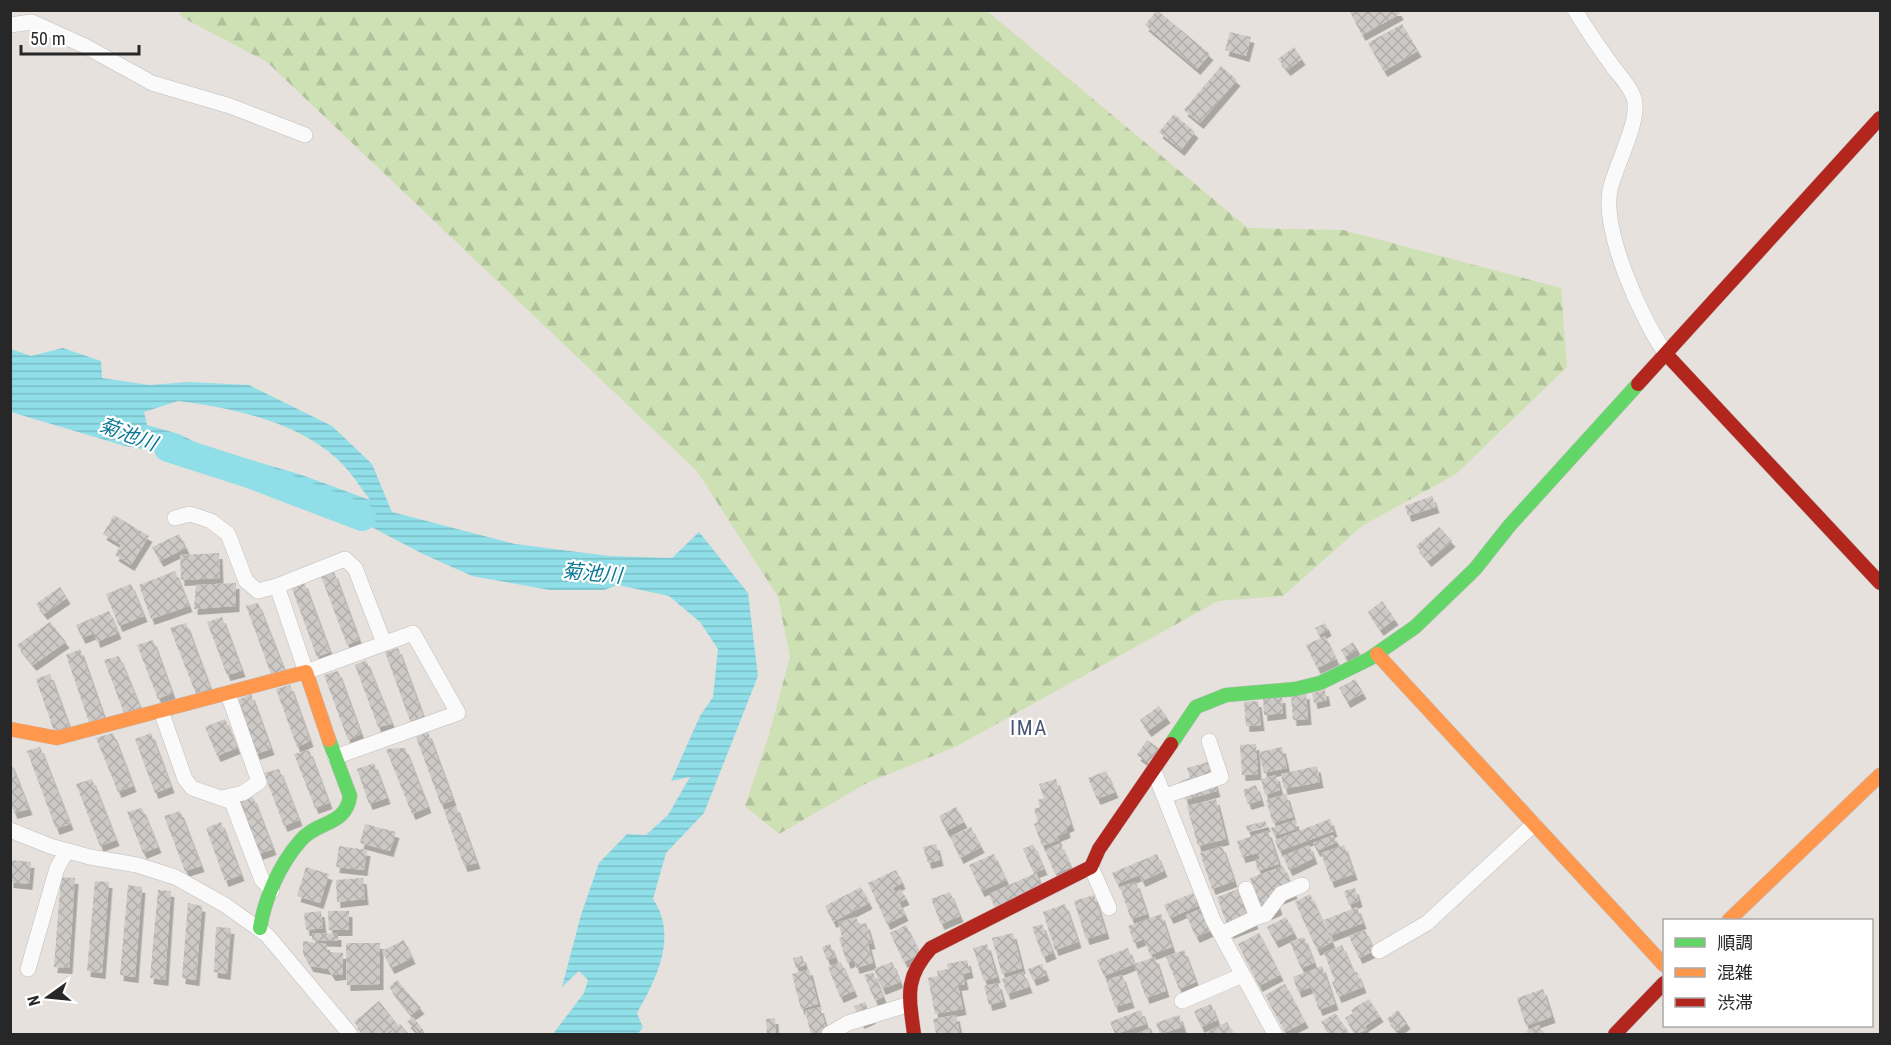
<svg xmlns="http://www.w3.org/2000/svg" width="1891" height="1045" viewBox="0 0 1891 1045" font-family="'Roboto Condensed','Noto Sans JP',sans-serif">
  <defs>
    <pattern id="forest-firs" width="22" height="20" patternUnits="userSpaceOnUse" patternTransform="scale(1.5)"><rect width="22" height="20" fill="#cde1b4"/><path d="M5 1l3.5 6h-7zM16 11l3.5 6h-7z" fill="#b0c19b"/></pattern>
    <pattern id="water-rules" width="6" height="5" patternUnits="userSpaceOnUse" patternTransform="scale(1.5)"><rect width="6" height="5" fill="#8fdee8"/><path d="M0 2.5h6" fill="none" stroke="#7bbec7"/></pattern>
    <pattern id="building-cross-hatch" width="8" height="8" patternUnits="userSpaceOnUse" patternTransform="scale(1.5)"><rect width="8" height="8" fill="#cdc9c6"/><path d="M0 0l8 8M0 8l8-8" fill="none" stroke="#b0adaa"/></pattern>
    <filter id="shadow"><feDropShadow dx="3.5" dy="6" stdDeviation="0" flood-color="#0004"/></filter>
  </defs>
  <rect width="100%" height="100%" fill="#e6e1dc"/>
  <path fill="url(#forest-firs)" d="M179 11H987L1248 228 1343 230 1561 288 1567 367 1456 474 1362 526 1283 596 1218 601 955 747 867 783 779 834 745 806 769 735 790 657 778 597 697 471 267 62 182 17Z"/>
  <path fill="url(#water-rules)" fill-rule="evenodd" d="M63 348 101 361 102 378 149 385 189 382 249 385 332 426 372 464 392 512 515 544 609 556 672 558 699 532 748 593 758 676 704 813 666 853 653 899C678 936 657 978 637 1013L643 1028 637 1034H553L584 993 588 980 579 971 562 987 581 915 599 863 627 834 646 835 668 815 690 777 671 781 700 716 713 697 718 649 700 622 669 596 618 585 604 590H550L472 576 423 554 261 469 125 446 11 412V349L31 356ZM178 401C231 408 292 420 335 457 348 468 360 486 370 500L299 474 205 447 179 434 147 425 144 412Z"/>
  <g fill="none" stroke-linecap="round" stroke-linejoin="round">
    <path stroke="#8fdee8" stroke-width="28" d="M168 448 252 475 362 517"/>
  </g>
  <path fill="url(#building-cross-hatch)" filter="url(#shadow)" d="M1157 10 1210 54 1197 69 1145 25Z
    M1349 10H1398L1400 14 1362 35Z
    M1402 24 1418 51 1384 71 1368 43Z
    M1230 32 1251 37 1246 56 1225 50Z
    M1294 47 1302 59 1287 70 1278 59Z
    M1221 66 1237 80 1200 123 1184 110Z
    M1174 114 1195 132 1181 150 1159 132Z
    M1432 496 1436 507 1408 516 1405 506Z
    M114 515 149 536 131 565 115 555 121 545 103 534Z
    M1439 527 1452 541 1428 561 1416 546Z
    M179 534 186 548 160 561 152 547Z
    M219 553 220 578 181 580 180 555Z
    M175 571 189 606 151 619 139 585Z
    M334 572 359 640 347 645 321 576Z
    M304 582 330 652 317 657 291 586Z
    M236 583V606L194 609 196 585Z
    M131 584 144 616 119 626 106 594Z
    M60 587 67 598 44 614 36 604Z
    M1382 601 1395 619 1380 630 1368 612Z
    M258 603 285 672 272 677 246 606Z
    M109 611 118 633 97 642 94 633 82 638 76 625Z
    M222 617 242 671 227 675 207 622Z
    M50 622 66 642 33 665 17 645Z
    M186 623 210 688 196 694 170 628Z
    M1325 623 1328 630 1319 635 1315 628Z
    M1325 636 1336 659 1317 668 1306 645Z
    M153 640 172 693 158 699 137 645Z
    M1353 642 1357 649 1345 657 1341 650Z
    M398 648 423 716 410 721 385 652Z
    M80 649 104 717 89 722 66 655Z
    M119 656 140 707 124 713 104 660Z
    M366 660 392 724 378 727 355 665Z
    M338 671 361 734 348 740 324 675Z
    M50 674 69 726 54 731 36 679Z
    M1355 679 1363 693 1347 702 1339 688Z
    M290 685 310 741 297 747 276 689Z
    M1325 690 1327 700 1314 703 1312 693Z
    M1306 693 1308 719 1293 720 1291 695Z
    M251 694 271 749 256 754 237 700Z
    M1282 697 1283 713 1264 715 1263 698Z
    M1258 701 1261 725 1246 726 1244 702Z
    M1159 706 1167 717 1148 731 1140 720Z
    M225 719 237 748 217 756 205 727Z
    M428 732 453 800 441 805 416 737Z
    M113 733 133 786 118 792 96 738Z
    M151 733 171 787 155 793 135 739Z
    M1147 740 1160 749 1150 764 1137 755Z
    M1256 744 1258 774 1242 775 1240 745Z
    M40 747 70 824 56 829 27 751Z
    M1282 747 1287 768 1264 773 1259 752Z
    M405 748 428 807 412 814 386 749Z
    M309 750 329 803 315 808 294 754Z
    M10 761 29 809 14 813 10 803Z
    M1208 762 1217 791 1185 800 1180 781 1190 778 1187 768Z
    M374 763 387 798 369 804 357 769Z
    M1317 766 1320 782 1284 789 1281 774Z
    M279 769 299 820 284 826 264 773Z
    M1106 771 1115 792 1097 799 1088 778Z
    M1276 775 1280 790 1265 795 1261 779Z
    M92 779 116 840 100 846 76 784Z
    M1056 779 1071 825 1066 827 1067 832 1057 836 1059 840 1042 846 1034 824 1038 822 1034 809 1040 807 1038 800 1044 798 1039 784Z
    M1256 785 1261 800 1248 804 1243 790Z
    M1286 794 1293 817 1273 823 1266 800Z
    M253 797 273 849 259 854 239 801Z
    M1216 799 1226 839 1198 846 1187 806Z
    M456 806 477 863 464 866 444 810Z
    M956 807 964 822 946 831 939 816Z
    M142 808 158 847 143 853 127 812Z
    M180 811 201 866 185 871 164 816Z
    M1330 819 1334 831 1279 851 1275 840Z
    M1295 820 1297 829 1274 836 1271 828Z
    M1265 821 1267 826 1248 832 1246 826Z
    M221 822 241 875 225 881 206 828Z
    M365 824 396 832 390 851 360 843Z
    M971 827 981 847 960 858 950 837Z
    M1268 831 1279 864 1258 871 1255 860 1260 859 1258 853 1242 857 1237 841Z
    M1333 835 1337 842 1317 851 1313 843Z
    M1060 843 1071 867 1055 874 1045 850Z
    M936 844 940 860 928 863 923 847Z
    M1033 844 1044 869 1036 872 1042 887 995 908 989 894 1034 874 1023 849Z
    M1309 845 1314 858 1289 870 1283 856Z
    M1344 845 1354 874 1331 882 1321 853Z
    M339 846 367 850 364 870 336 867Z
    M1222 846 1234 881 1212 889 1200 853Z
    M994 854 1006 880 981 891 969 865Z
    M1157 854 1164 871 1142 881 1139 875 1117 884 1112 873Z
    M10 860 31 862 29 884 10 882Z
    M1283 866 1294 893 1276 900 1279 909 1268 914 1264 903 1260 904 1250 878Z
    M306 867 329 874 320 903 297 896Z
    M896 870 902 883 893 888 895 892 901 889 906 899 899 902 905 915 887 924 868 883Z
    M61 877 75 878 69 968 54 967Z
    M363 878 365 899 337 902 336 880Z
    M95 881 109 882 102 973 87 971Z
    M1136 882 1147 914 1131 919 1120 887Z
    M128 885 142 887 135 977 120 975Z
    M861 887 869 903 833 922 825 906Z
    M1241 888 1255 923 1230 933 1217 897Z
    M1355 888 1359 901 1349 905 1344 891Z
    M158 890 171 891 165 980 150 978Z
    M950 892 960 916 941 924 931 899Z
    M1193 893 1198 906 1170 918 1164 905Z
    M1310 894 1332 942 1317 950 1295 902Z
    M1094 895 1106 933 1086 939 1074 901Z
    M188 903 202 906 196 980 182 978Z
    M1065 904 1078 942 1055 950 1043 912Z
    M1357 907 1363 923 1330 936 1324 920Z
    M1202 908 1212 930 1196 937 1186 915Z
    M321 911 323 928 306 930 304 913Z
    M328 911H349V930H329Z
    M1161 914 1172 947 1150 955 1144 939 1134 943 1128 926Z
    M856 917 859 925 866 923 872 943 868 944 873 963 856 968 854 960 847 963 839 938 842 937 838 922Z
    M1286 917 1294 933 1275 942 1267 927Z
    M1042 924 1053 953 1043 957 1032 927Z
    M906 925 920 954 904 962 890 933Z
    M216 927 231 928 227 974 214 972Z
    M1365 930 1374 951 1359 958 1349 936Z
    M312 933 338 934V941L312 940Z
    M1013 933 1022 968 1002 974 992 938Z
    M1259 933 1280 975 1259 986 1238 944Z
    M1304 937 1314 963 1301 968 1290 942Z
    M404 940 412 958 391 968 382 951Z
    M303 941 326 944 328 952 343 953V974L332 975 328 969 310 966 303 954Z
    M346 943H380V984L347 985Z
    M830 944 835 957 827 960 822 947Z
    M987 944 997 977 984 981 973 948Z
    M1342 945 1354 973 1357 972 1363 987 1338 997 1332 982 1335 981 1324 953Z
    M1128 948 1134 964 1155 957 1166 991 1146 998 1134 964 1104 976 1097 960Z
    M1184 950 1196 982 1179 989 1166 957Z
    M802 956 805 965 796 968 793 958Z
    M967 960 970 972 963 974 965 984 958 985 963 1009 935 1014 928 978 938 976 937 971 948 969 947 964Z
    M841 962 854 991 840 997 828 967Z
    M892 962 900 982 882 989 874 969Z
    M1042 964 1046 975 1033 980 1028 969Z
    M1322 966 1335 1004 1319 1010 1311 987 1298 992 1293 977Z
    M809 969 818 1004 801 1009 792 974Z
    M873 972 883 997 875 1001 864 975Z
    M1023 972 1029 987 1007 994 1002 979Z
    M1122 975 1131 1002 1115 1007 1106 980Z
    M397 980 421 1008 411 1015 389 987Z
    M998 983 1003 1001 989 1005 984 986Z
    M1285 984 1305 1022 1285 1032 1265 995Z
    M1543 989 1552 1017 1526 1026 1517 998Z
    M1369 999 1380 1016 1365 1026 1367 1030 1355 1034 1345 1018 1353 1013 1351 1010Z
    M379 1001 398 1025 386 1034H364L354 1022Z
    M865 1002 872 1018 861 1023 854 1006Z
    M1211 1004 1217 1020 1201 1027 1194 1011Z
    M820 1007 828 1034H811L805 1011Z
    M1141 1010 1146 1024 1115 1034 1110 1022Z
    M1398 1010 1407 1023 1397 1031 1387 1019Z
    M1335 1013 1350 1034H1330L1321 1022Z
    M956 1015 960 1034H936L933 1019Z
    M1179 1015 1183 1027 1160 1034 1156 1023Z
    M413 1017 424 1031 419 1034 407 1022Z
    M775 1018 776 1034H767L766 1019Z
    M1227 1022 1233 1034H1208L1207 1032Z
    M400 1024 409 1034H389Z
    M1539 1025 1544 1034H1528L1526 1031Z
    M1151 1028 1153 1034H1135Z"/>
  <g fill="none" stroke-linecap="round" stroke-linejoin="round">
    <g stroke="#bfbebe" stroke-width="16">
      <path id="street" d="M1575 10C1586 29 1598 46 1611 64 1618 74 1630 86 1634 98 1641 120 1615 166 1610 190 1602 231 1642 322 1667 355
        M10 25 32 22 85 46 152 83 230 106 305 135
        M175 518 190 514 211 521 228 534 246 581 258 591 277 586 306 672 413 633 458 713 335 757
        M277 586 345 559 355 568 384 643
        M161 711 185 779 192 788 232 802 262 880 272 891
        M1154 771 1213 920 1275 1034
        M1165 796 1221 777 1209 741
        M222 798 243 793 259 782 228 694
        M10 830 50 846 90 857 137 865 175 877 225 905 267 935 350 1034
        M1091 867 1109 908
        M1257 917 1265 915 1281 894 1302 885
        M1221 934 1257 917 1246 889
        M1379 951 1427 923 1534 824
        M28 969 57 868 67 851
        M1182 1001 1243 975
        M829 1034 848 1023 910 1004"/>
    </g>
    <g stroke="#bfbebe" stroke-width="15">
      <path id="fast" d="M1171 744 1196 707 1226 695 1295 689 1320 683 1369 659 1415 627 1475 569 1510 525 1638 384
        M260 928C265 897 280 864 301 840 317 821 346 826 350 796L329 740"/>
    </g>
    <g stroke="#bfbebe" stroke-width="15">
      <path id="slow" d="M1377 654 1664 965
        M10 729 57 738 306 672 329 740
        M1729 920 1880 775"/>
    </g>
    <g stroke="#bfbebe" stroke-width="15">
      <path id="jam" d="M1667 355 1880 583
        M1638 384 1880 118
        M914 1034C909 996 904 978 931 948L1091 867 1099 849 1171 744
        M1615 1034 1664 983"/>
    </g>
    <use href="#street" stroke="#fbfafa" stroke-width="15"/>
    <use href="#fast" stroke="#63d668" stroke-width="14"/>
    <use href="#slow" stroke="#ff974d" stroke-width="14"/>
    <use href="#jam" stroke="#b3261e" stroke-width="14"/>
  </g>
  <g text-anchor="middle" stroke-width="4.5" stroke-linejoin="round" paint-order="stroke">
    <g font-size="20" font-style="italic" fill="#0d7994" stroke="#fff">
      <text transform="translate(128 434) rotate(20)" y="7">菊池川</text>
      <text transform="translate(592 573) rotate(5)" y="7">菊池川</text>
    </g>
    <g font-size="21" letter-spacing="1.5" fill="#485777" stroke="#fff">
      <text x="1029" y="735">IMA</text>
    </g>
  </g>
  <rect width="1891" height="1045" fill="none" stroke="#272727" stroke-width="24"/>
  <rect x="1663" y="919" width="210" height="108" fill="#ffffff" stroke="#a9a9a9" stroke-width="1.5"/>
  <rect x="1675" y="938" width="30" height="9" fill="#63d668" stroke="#a9a9a9" stroke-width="1.5"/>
  <text x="1717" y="949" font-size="18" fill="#272727">順調</text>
  <rect x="1675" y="968" width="30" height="9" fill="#ff974d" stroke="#a9a9a9" stroke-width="1.5"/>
  <text x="1717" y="979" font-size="18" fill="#272727">混雑</text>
  <rect x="1675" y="998" width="30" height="9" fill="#b3261e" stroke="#a9a9a9" stroke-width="1.5"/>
  <text x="1717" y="1009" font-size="18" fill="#272727">渋滞</text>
  <g transform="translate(48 997) rotate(255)" stroke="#ffffff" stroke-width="4.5" paint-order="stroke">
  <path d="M0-4.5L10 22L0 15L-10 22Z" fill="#272727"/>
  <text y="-9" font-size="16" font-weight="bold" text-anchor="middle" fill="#272727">N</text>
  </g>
  <path d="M21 45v9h118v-9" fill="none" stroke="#272727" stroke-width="3"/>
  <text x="30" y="45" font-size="18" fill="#272727" stroke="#ffffff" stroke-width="4.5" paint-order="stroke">50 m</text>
</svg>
